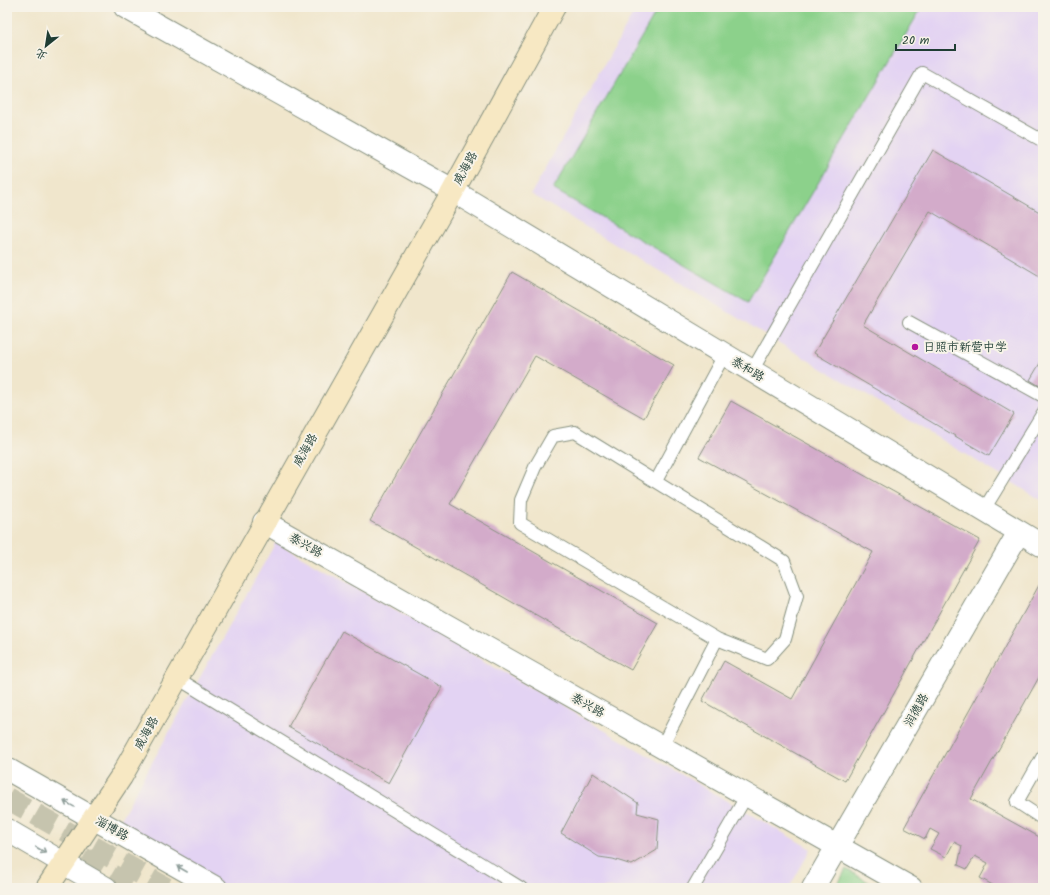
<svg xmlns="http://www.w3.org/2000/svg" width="1050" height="895" viewBox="0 0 1050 895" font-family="Kalam,'LXGW WenKai TC',sans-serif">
  <rect width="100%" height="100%" fill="#f7f3e8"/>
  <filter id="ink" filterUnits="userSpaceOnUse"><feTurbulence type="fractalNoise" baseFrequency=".025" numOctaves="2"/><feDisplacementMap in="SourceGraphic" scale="8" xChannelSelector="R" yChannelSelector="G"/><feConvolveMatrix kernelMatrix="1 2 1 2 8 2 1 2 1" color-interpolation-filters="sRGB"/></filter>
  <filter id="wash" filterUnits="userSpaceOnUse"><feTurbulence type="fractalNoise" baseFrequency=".012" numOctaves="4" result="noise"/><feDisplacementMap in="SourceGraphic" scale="16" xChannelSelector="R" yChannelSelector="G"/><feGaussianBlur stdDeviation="0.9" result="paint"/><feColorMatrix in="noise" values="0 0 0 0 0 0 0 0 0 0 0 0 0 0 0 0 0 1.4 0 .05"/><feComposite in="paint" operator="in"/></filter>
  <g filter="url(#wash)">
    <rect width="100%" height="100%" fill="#f0e6cc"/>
    <path fill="#e3d3f3" d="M637 7H1043V501L531 194Z
      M276 542 811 849 789 888H214L113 832Z"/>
    <path fill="#8cd18b" stroke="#568760" d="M659 7H922L748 302 553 189Z
      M846 869 879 888H836Z"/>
    <g id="blocks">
      <path fill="#d3abca" d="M933 150 1043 214V278L930 211 863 325 1014 414 989 456 814 353Z
        M512 272 674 365 644 418 535 356 450 504 658 623 631 670 370 521Z
        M1043 358V388L1030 380Z
        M731 401 980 540 845 781 702 701 724 661 792 699 873 552 699 457Z
        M1043 578V670L971 799 1043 839V888H998L980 878 988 863 975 856 967 869 958 865 962 846 954 842 946 857 930 849 939 834 930 829 925 839 904 828Z
        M342 631 442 687 389 783 288 727Z
        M593 773 638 803 637 813 659 819 657 850 632 865 613 859 599 857 561 833Z"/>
    </g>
  </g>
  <g filter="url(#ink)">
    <use href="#blocks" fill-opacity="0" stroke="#889280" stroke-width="1"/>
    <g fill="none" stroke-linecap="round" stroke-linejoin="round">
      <path stroke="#c6c4ae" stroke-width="22" stroke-dasharray="22 11" stroke-linecap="butt" d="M7 798 166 888
        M83 858 133 888"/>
      <g stroke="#889280" stroke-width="14">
        <path id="service" d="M909 322 1043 396
          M752 371 922 73 1043 141
          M656 481 724 355
          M983 511 1043 413
          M177 678 521 888
          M662 746 717 639 767 659 785 639 797 596 784 561 575 432 553 436 535 467 521 500 520 523 717 639
          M1043 756 1017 802 1043 819
          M693 888 747 795"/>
      </g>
      <g stroke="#889280" stroke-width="24">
        <path id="minor" d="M125 7 453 191 1043 546
          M264 522 911 888
          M7 769 216 888
          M7 830 106 888
          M813 888 1019 532"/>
      </g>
      <g stroke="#889280" stroke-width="24">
        <path id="secondary" d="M47 888 121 777 453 191 554 7"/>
      </g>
      <use href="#service" stroke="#fff" stroke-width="12"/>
      <use href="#minor" stroke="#fff" stroke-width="22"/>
      <use href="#secondary" stroke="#f7e8c3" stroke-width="22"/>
    </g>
    <defs><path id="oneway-shaft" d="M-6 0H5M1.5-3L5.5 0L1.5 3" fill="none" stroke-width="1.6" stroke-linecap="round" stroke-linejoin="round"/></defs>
    <g stroke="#8f9e9a">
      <use href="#oneway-shaft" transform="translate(69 804) rotate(-151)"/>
      <use href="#oneway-shaft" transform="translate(41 850) rotate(30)"/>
      <use href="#oneway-shaft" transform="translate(182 869) rotate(-150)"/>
    </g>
  </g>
  <circle fill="#b5179e" stroke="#f7f3e8" stroke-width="1.5" cx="915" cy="347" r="4"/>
  <g text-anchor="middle" stroke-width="4" stroke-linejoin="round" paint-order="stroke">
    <g font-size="12" fill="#1f3d34" stroke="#f7f3e8">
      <text transform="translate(465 168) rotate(-61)" y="4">威海路</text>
      <text transform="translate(748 369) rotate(31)" y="4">泰和路</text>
      <text transform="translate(305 450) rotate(-60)" y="4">威海路</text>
      <text transform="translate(306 545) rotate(29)" y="4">泰兴路</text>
      <text transform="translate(588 705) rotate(29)" y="4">泰兴路</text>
      <text transform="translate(916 710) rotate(-60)" y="4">润德路</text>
      <text transform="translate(146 733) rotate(-61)" y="4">威海路</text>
      <text transform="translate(112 828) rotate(30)" y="4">淄博路</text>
    </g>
    <g font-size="12" fill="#1f3d34" stroke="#f7f3e8" text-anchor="start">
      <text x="923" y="351">日照市新营中学</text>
    </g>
  </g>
  <rect width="1050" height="895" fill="none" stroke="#f7f3e8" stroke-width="24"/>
  <g transform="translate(46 46) rotate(210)" stroke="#f7f3e8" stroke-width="3" paint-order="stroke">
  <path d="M0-3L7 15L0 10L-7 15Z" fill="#1f3d34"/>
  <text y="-6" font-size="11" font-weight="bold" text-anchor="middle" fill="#1f3d34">北</text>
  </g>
  <path d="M896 44v6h59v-6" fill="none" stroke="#1f3d34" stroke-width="2"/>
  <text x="902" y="44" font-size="12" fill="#1f3d34" stroke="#f7f3e8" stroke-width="3" paint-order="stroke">20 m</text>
</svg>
